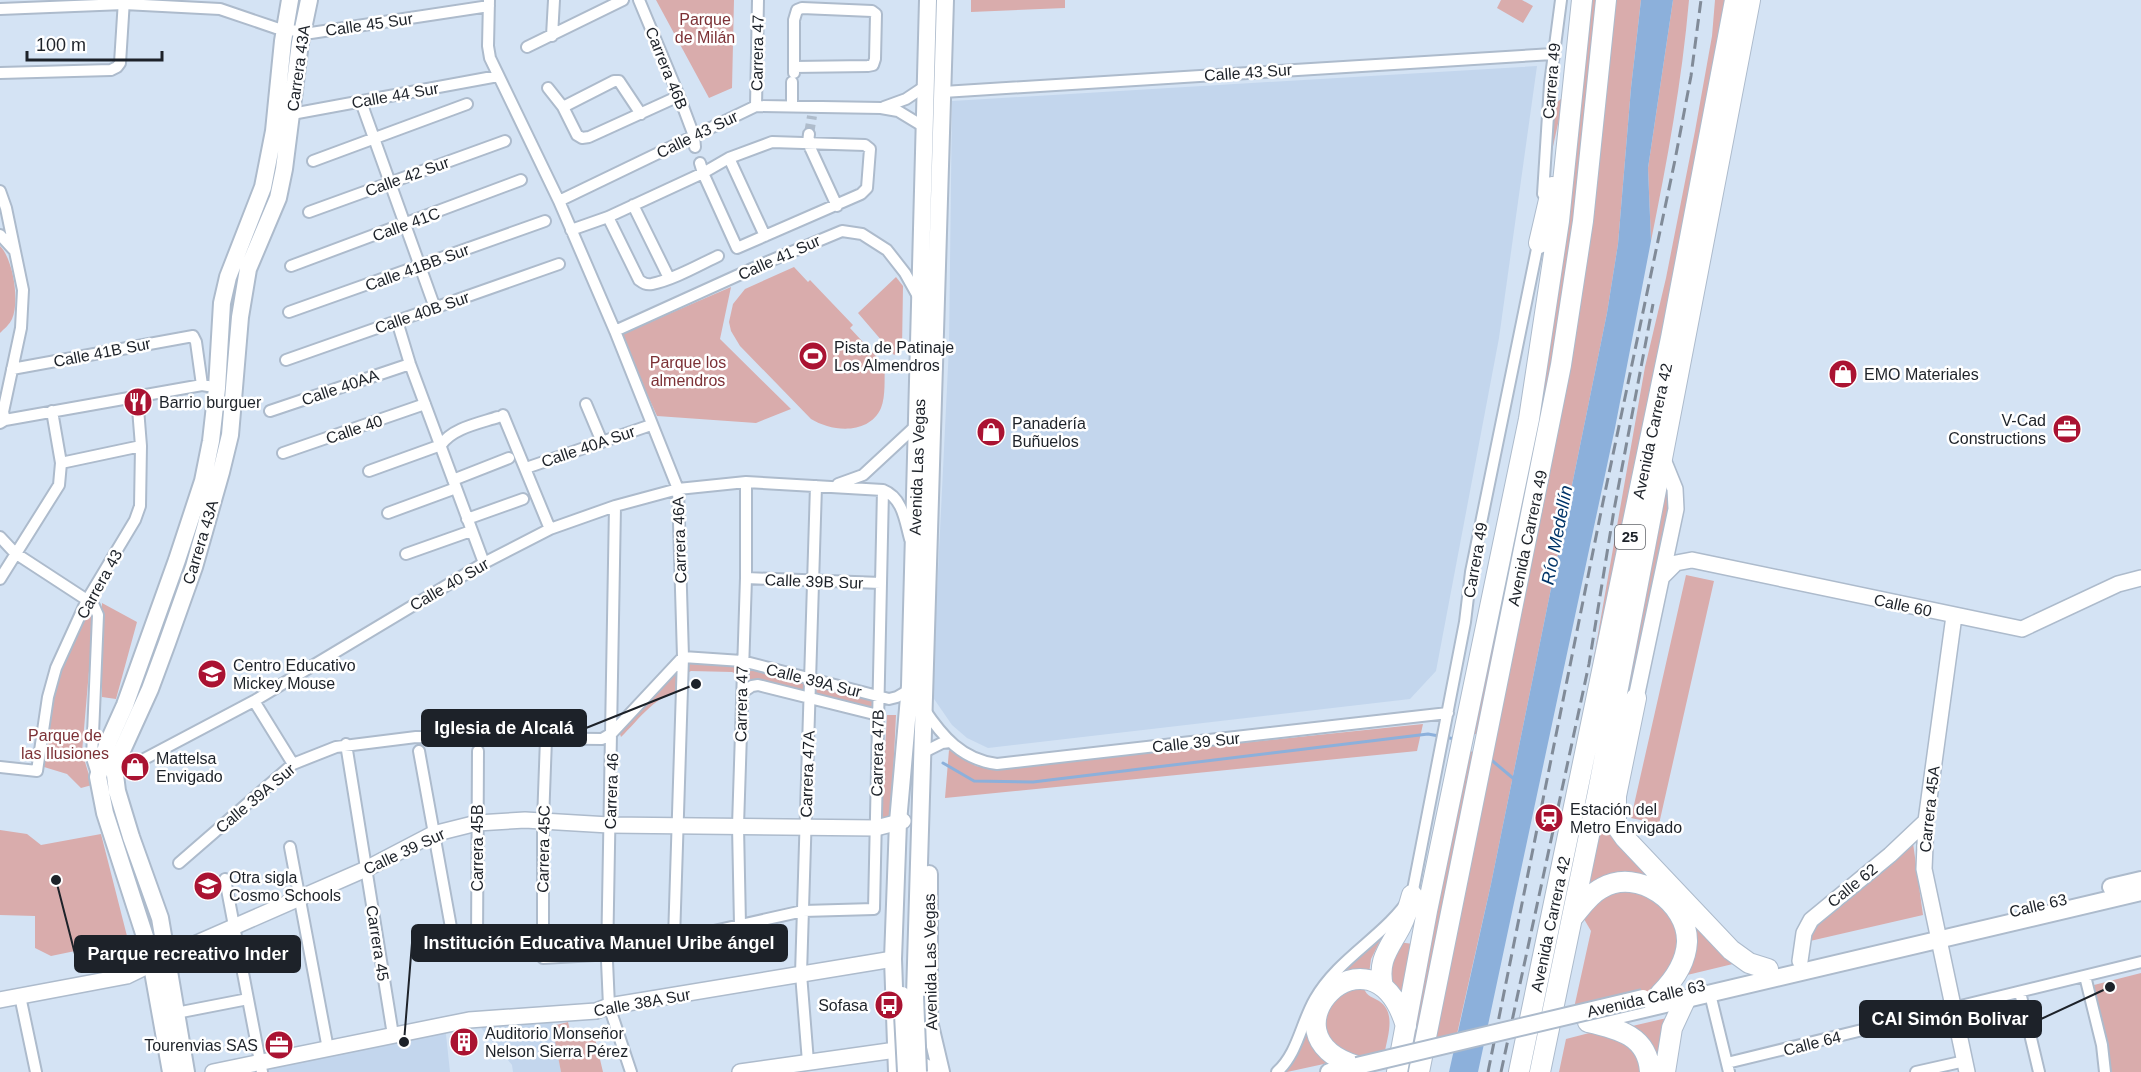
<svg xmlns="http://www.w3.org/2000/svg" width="2141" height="1072" viewBox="0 0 2141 1072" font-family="Helvetica,sans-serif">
  <rect width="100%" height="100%" fill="#d4e3f4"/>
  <path fill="#c3d6ed" d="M1537 66 1499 338 1436 671 1410 699 988 748 967 738 952 725 932 696 949 346 952 101Z
    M551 1014 561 1072H513L512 1065 477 1023Z
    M445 1025 450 1072H262L260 1062Z"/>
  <path fill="#d9acac" d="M656 0H734L732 88 709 98Z
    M971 0H1065V8L971 12Z
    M1501 0H1522L1533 6 1523 23 1497 8Z
    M1588 0H1599L1564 305 1529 493 1556 300Z
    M1614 0H1641L1631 88 1618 244 1607 313 1491 884 1457 1034 1431 1042 1483 799Z
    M1673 0H1689C1682 81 1667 162 1651 241L1648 168Z
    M1715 0H1728L1647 411 1592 668 1645 367 1666 278 1695 131 1712 36Z
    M1564 96 1547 174 1551 108Z
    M0 246C13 259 20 301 12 319 10 324 4 329 0 333Z
    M794 267 808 282 810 280 853 325 850 328 885 366C884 378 886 396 881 408 869 435 832 432 811 419L740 346 731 331 729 322 733 304 745 289Z
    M896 277 903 286 902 349 894 355 858 313Z
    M731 287 720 339 791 409 756 423 657 416 620 335Z
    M1664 479 1670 510 1631 695 1621 709Z
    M1519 510 1502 621 1480 735 1470 733Z
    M1686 575 1714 581 1659 824 1631 818Z
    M102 603 137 622 116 699 102 697Z
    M86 609 94 613 82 752 92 785 81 788 67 774 44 767 54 688Z
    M684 659 742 661 873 695 872 713 745 678 732 672 691 671 689 672 688 692C659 689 640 719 621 737L618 728Z
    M887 715H896L891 818H881Z
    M1423 724 1417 751 945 798 949 750 976 766 1000 770 1067 761Z
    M1466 750 1477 753 1418 1045 1410 1047Z
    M1601 816 1737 963 1683 976 1691 958 1658 884 1585 893Z
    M0 830 27 834 41 845 101 834 128 940 51 956 35 948V916L0 915Z
    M1913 843 1923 915 1810 941 1815 925Z
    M1625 887 1656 897 1678 926 1680 949 1658 991 1574 1008 1591 931 1584 919 1596 901Z
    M1385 931 1371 959 1369 974C1359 974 1349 974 1340 978 1323 987 1305 1023 1314 1041 1318 1049 1327 1056 1333 1062L1287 1072 1284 1068C1301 1051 1304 1027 1315 1006 1329 976 1361 953 1385 931Z
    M1398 942 1413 944 1404 1004 1388 981Z
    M2141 973V1072H2111L2094 985Z
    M1363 985C1365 995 1370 996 1379 1001 1396 1012 1388 1035 1385 1051L1350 1058 1328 1042 1323 1010 1333 996Z
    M1671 1017 1659 1072 1628 1027Z
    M568 1022 572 1038 594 1034 603 1072H561L552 1026Z
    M1597 1031 1632 1046 1645 1072H1559L1566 1039Z"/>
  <path fill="#8cb0db" d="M1641 0H1673L1648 168 1651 241 1615 428 1478 1072H1449L1491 884 1607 313 1618 244 1631 88Z"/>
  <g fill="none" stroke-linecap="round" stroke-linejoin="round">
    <path stroke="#8cb0db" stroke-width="3" d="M1489 758 1514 779
      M943 763 974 781 1033 782 1428 734 1455 739"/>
    <path stroke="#afbccb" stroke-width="10" stroke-dasharray="10 5" stroke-linecap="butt" d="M809 134 812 116"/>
    <g stroke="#adbbcc" stroke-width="14">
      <path id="street" d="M489 0 488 46 490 58 559 201 615 331 678 489 683 657 674 939
        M639 0 679 96 694 136 695 147
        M0 9 124 4 220 9 276 28 311 33 489 6
        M552 36 554 0
        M527 47 623 0
        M0 73 111 70 117 67 120 63 124 0
        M794 73V20L797 10 802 8 872 11 876 14 875 59 873 65 868 66 794 67
        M548 88 563 107 577 135 582 138 589 137 679 96
        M943 92 1553 54
        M361 102 435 308
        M756 106 758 0
        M792 106V82
        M563 107 614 81H619L641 114
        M884 107 906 99 927 85
        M292 114 498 76
        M809 134 808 143 837 206
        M729 158 765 236
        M313 161 467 104
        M0 191 6 208 23 290 21 328 3 412 5 420
        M1543 194 1550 84 1561 0
        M559 201 756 106 881 108 898 111 926 128
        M633 205 669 278
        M309 212 505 141
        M608 217 639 280C643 283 646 285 652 284 673 280 699 265 718 256
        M571 230 608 217 703 173 729 158 772 142 865 145 870 149 867 188 861 194 737 248 703 173 700 163
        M0 235 13 249
        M291 266 521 180
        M289 312 545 221
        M397 321 410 364 484 563
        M615 331 765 263 842 231 862 234 887 250 905 273 919 298
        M286 360 559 264
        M12 369 193 336 196 342 202 385
        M586 404 602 442
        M270 411 410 364
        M503 415 550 529
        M0 423 5 420 202 385 208 386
        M283 453 425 404
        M61 463 141 446
        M526 468 651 425
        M369 471 441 445C452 428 480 423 498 417
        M453 480 509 458
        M838 484 863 475 918 424
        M615 506 607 961 609 1006 631 1072
        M388 513 456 488
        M467 519 523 499
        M0 537 15 553 87 600 94 606 98 615 92 758 97 774
        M406 554 471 531
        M746 578 881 583
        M0 579 59 485 61 463 52 411
        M743 692 752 686 758 685 878 715
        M254 701 293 764
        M924 709C942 736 962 760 997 764L1448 713
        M546 739 543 821V958L612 954 803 911 874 909 883 490
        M346 744 393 1035
        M419 751 456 955
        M478 751 477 946 542 942
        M926 751 942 743 950 742
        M0 767 37 771 48 697 56 668 87 600 135 520 140 506 141 446 137 396
        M114 775 254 701 484 563 550 529 615 506 678 489 746 482 883 490C903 498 905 521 910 539
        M290 847 328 1049
        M179 863 293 764 336 747 416 737 602 739 612 733 683 657 742 661 889 699 897 697 909 690
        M225 879 262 1072
        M740 925 738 826 746 578V482
        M2085 976 2102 1045 2105 1072
        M2020 992 2039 1072
        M1710 994 1729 1072
        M20 996 36 1072
        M176 1013 248 999
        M808 1062 801 974 816 486
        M1727 1063 2141 962
        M1277 1072C1298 1053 1301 1023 1315 999 1339 957 1386 936 1412 895L1465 622 1471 572 1539 239
        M1916 1072 1965 1061"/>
    </g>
    <g stroke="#adbbcc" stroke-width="18">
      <path id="secondary" d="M1662 577 1676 563 1692 560 2022 629 2118 584 2141 578
        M1954 616 1926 821 1924 869 1967 1072
        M1631 707 1636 698 1676 509 1675 489 1662 457
        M1800 961 1804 933 1811 920 1890 855 1926 821
        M0 1000 127 976 174 953 366 869 433 834 477 823 525 820 609 825 876 828 903 821
        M213 1072 469 1020 596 1011 609 1006 893 959
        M740 1072 896 1050 935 1072"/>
    </g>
    <g stroke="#adbbcc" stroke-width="20">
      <path id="primary" d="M929 874V1021L941 1072
        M2111 887 2141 880
        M915 996C924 664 936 332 945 0
        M1589 1022 2141 892
        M171 1072 149 949 105 813 98 777 107 745 125 705 177 560 203 481 211 441 217 388 222 303 228 277 263 187 274 131 283 41 290 0
        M186 1072 160 918 131 837 117 791 115 775 120 755 150 689 167 643 194 567 221 472 230 435 240 317 248 269 278 198 284 169 300 43 309 0
        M897 1072 893 959 898 822 910 686 928 0
        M1329 1072 1357 1066"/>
    </g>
    <g stroke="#adbbcc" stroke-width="22">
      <path id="highway" d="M1539 243 1552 187
        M1598 792 1608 814 1625 838 1731 950 1749 963 1768 969
        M1616 824V796L1636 698
        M1573 917C1582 906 1590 894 1602 888 1638 867 1688 903 1687 942 1686 963 1674 980 1660 994
        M1383 987C1377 960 1389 949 1401 926 1406 916 1409 906 1412 895
        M1588 1022C1619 1029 1648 1036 1650 1072
        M1357 1066C1254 1035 1372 913 1406 1026
        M1397 1072 1427 911 1529 419 1559 221 1582 0
        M1419 1072 1561 365 1583 221 1606 0
        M1519 1072 1671 338 1735 0
        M1540 1072 1598 792 1750 0
        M1665 1072 1672 1028 1685 1000"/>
    </g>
    <use href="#street" stroke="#fff" stroke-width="10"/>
    <use href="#secondary" stroke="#fff" stroke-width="15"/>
    <use href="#primary" stroke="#fff" stroke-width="16"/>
    <use href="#highway" stroke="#fff" stroke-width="20"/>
    <path stroke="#818b98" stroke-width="3" stroke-dasharray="12 6" stroke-linecap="butt" d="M1488 1072 1603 502 1675 160 1691 76 1701 0
      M1501 1072 1589 664 1614 510 1653 304"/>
    <g stroke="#adbbcc" stroke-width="20" stroke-linecap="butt">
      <path id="primary-bridge" d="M902 995 906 1072
        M915 996 918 1072
        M1357 1066 1643 998"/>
    </g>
    <use href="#primary-bridge" stroke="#fff" stroke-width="16"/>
  </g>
  <defs>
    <g id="stadium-disc" transform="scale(1.5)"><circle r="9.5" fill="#aa1332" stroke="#fff"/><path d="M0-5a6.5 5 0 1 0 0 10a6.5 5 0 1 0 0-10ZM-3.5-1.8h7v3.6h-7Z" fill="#fff"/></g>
    <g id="shop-disc" transform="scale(1.5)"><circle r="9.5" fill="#aa1332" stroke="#fff"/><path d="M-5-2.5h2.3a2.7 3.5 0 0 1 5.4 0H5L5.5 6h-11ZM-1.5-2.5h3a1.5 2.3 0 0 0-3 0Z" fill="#fff"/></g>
    <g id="restaurant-disc" transform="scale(1.5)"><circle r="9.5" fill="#aa1332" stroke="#fff"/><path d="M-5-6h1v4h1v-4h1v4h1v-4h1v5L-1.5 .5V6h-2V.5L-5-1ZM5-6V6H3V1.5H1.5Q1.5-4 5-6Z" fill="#fff"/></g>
    <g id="office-disc" transform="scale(1.5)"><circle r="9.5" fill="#aa1332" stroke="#fff"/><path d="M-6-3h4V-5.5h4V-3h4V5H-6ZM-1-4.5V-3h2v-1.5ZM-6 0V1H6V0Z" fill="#fff"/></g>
    <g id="school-disc" transform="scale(1.5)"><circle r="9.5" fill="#aa1332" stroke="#fff"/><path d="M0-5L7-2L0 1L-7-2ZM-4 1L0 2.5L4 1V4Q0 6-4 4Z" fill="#fff"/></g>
    <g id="station-disc" transform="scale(1.5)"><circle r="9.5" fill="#aa1332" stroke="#fff"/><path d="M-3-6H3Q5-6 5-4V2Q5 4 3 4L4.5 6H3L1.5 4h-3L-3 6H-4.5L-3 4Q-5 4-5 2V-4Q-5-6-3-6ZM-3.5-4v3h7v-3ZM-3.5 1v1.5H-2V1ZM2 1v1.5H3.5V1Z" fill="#fff"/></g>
    <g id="bus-disc" transform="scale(1.5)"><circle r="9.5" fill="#aa1332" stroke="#fff"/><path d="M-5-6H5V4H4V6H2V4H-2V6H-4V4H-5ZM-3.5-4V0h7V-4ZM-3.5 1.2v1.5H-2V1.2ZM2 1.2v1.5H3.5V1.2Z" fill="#fff"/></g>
    <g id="building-disc" transform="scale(1.5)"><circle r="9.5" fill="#aa1332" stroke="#fff"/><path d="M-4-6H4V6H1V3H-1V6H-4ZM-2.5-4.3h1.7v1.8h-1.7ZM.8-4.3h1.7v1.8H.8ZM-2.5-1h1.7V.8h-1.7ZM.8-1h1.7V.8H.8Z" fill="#fff"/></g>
  </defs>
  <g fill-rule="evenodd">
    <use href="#stadium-disc" x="813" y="356"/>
    <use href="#shop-disc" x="1843" y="374"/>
    <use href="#restaurant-disc" x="138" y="402"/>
    <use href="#office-disc" x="2067" y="429"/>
    <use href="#shop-disc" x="991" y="432"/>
    <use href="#school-disc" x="212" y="674"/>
    <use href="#shop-disc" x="135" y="767"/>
    <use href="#station-disc" x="1549" y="818"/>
    <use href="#school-disc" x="208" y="886"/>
    <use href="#bus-disc" x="889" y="1005"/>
    <use href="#building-disc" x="464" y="1042"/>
    <use href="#office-disc" x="279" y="1045"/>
  </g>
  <g text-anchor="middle" stroke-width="5" stroke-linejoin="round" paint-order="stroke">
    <rect fill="#fff" stroke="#616469" stroke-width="1.5" x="1615" y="525" width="30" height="24" rx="4.5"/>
    <g font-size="15" font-weight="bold" fill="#1d2229">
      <text x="1630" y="542">25</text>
    </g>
    <g font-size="16" fill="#7c3136" stroke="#fff">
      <text x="705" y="25">Parque<tspan x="705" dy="18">de Milán</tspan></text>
      <text x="688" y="368">Parque los<tspan x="688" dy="18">almendros</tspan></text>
      <text x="65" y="741">Parque de<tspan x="65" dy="18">las Ilusiones</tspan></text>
    </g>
    <g font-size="16" fill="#1d2229" stroke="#fff">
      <text transform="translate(369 24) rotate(-8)" y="6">Calle 45 Sur</text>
      <text transform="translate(757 53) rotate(-89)" y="6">Carrera 47</text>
      <text transform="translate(298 68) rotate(-82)" y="6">Carrera 43A</text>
      <text transform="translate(667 68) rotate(68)" y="6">Carrera 46B</text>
      <text transform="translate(1248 72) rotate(-4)" y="6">Calle 43 Sur</text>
      <text transform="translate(1551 81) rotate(-85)" y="6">Carrera 49</text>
      <text transform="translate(395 95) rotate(-10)" y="6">Calle 44 Sur</text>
      <text transform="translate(697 134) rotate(-26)" y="6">Calle 43 Sur</text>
      <text transform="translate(407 176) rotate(-20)" y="6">Calle 42 Sur</text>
      <text transform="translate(406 224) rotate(-20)" y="6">Calle 41C</text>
      <text transform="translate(779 257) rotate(-24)" y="6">Calle 41 Sur</text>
      <text transform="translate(417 267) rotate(-20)" y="6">Calle 41BB Sur</text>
      <text transform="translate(422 312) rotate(-19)" y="6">Calle 40B Sur</text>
      <text transform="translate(102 352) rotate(-11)" y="6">Calle 41B Sur</text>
      <text transform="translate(340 387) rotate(-19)" y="6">Calle 40AA</text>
      <text transform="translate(354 429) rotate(-19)" y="6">Calle 40</text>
      <text transform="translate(1652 431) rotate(-78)" y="6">Avenida Carrera 42</text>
      <text transform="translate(588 446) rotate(-19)" y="6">Calle 40A Sur</text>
      <text transform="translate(917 467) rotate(-88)" y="6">Avenida Las Vegas</text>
      <text transform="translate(1527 538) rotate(-78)" y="6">Avenida Carrera 49</text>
      <text transform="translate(679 540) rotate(-92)" y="6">Carrera 46A</text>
      <text transform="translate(200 542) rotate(-73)" y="6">Carrera 43A</text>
      <text transform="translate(1475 560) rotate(-80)" y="6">Carrera 49</text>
      <text transform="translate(814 581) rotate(2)" y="6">Calle 39B Sur</text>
      <text transform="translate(99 584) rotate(-61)" y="6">Carrera 43</text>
      <text transform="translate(449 584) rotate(-30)" y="6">Calle 40 Sur</text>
      <text transform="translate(1903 605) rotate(12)" y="6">Calle 60</text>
      <text transform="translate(814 680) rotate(14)" y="6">Calle 39A Sur</text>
      <text transform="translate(741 704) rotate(-89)" y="6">Carrera 47</text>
      <text transform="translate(1196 742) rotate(-6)" y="6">Calle 39 Sur</text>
      <text transform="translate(877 753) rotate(-89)" y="6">Carrera 47B</text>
      <text transform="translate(807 774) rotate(-88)" y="6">Carrera 47A</text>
      <text transform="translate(611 791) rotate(-88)" y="6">Carrera 46</text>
      <text transform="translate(255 798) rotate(-40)" y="6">Calle 39A Sur</text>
      <text transform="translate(1929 809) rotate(-84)" y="6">Carrera 45A</text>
      <text transform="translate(477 848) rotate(-90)" y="6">Carrera 45B</text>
      <text transform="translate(543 849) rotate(-89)" y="6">Carrera 45C</text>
      <text transform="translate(404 851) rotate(-25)" y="6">Calle 39 Sur</text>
      <text transform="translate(1852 885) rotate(-39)" y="6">Calle 62</text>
      <text transform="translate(2038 905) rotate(-13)" y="6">Calle 63</text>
      <text transform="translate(1550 924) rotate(-78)" y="6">Avenida Carrera 42</text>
      <text transform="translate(378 943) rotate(81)" y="6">Carrera 45</text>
      <text transform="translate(930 962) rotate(-91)" y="6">Avenida Las Vegas</text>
      <text transform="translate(1646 998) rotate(-13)" y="6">Avenida Calle 63</text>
      <text transform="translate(642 1002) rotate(-10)" y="6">Calle 38A Sur</text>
      <text transform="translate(1812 1043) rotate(-14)" y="6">Calle 64</text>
    </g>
    <g font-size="16" fill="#1d2229" stroke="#fff" text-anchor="start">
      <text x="834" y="353">Pista de Patinaje<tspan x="834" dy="18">Los Almendros</tspan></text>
      <text x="1864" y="380">EMO Materiales</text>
      <text x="159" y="408">Barrio burguer</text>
      <text x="2046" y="426" text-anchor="end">V-Cad<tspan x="2046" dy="18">Constructions</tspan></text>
      <text x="1012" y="429">Panadería<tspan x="1012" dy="18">Buñuelos</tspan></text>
      <text x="233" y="671">Centro Educativo<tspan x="233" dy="18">Mickey Mouse</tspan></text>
      <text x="156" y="764">Mattelsa<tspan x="156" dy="18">Envigado</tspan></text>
      <text x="1570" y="815">Estación del<tspan x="1570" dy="18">Metro Envigado</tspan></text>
      <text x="229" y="883">Otra sigla<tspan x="229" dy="18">Cosmo Schools</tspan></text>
      <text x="868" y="1011" text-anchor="end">Sofasa</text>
      <text x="485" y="1039">Auditorio Monseñor<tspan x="485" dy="18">Nelson Sierra Pérez</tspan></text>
      <text x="258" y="1051" text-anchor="end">Tourenvias SAS</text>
    </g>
    <g font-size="18" font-style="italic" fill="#003468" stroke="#fff">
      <text transform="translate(1557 535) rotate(-79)" y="6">Río Medellín</text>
    </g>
  </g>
  <path fill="none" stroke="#1d2229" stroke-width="2" d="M696 684L586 728M404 1042L412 943M56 880L75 954M2110 987L2041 1019"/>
  <g fill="#1d2229" stroke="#fff" stroke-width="2">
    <circle cx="696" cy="684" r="6"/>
    <circle cx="404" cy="1042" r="6"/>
    <circle cx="56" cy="880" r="6"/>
    <circle cx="2110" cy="987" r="6"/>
  </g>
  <g fill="#1d2229" stroke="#1d2229" stroke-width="2">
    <rect x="422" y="710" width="164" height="36" rx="6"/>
    <rect x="412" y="925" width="375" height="36" rx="6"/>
    <rect x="75" y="936" width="225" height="36" rx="6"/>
    <rect x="1860" y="1001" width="181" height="36" rx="6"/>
  </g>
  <g font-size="18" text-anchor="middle" font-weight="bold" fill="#fff">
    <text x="504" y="734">Iglesia de Alcalá</text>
    <text x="599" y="949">Institución Educativa Manuel Uribe ángel</text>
    <text x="188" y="960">Parque recreativo Inder</text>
    <text x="1950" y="1025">CAI Simón Bolivar</text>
  </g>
  <path d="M27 51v9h135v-9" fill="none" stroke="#1d2229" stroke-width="3"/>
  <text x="36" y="51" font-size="18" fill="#1d2229" stroke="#ffffff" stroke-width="4.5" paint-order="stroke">100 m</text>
</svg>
